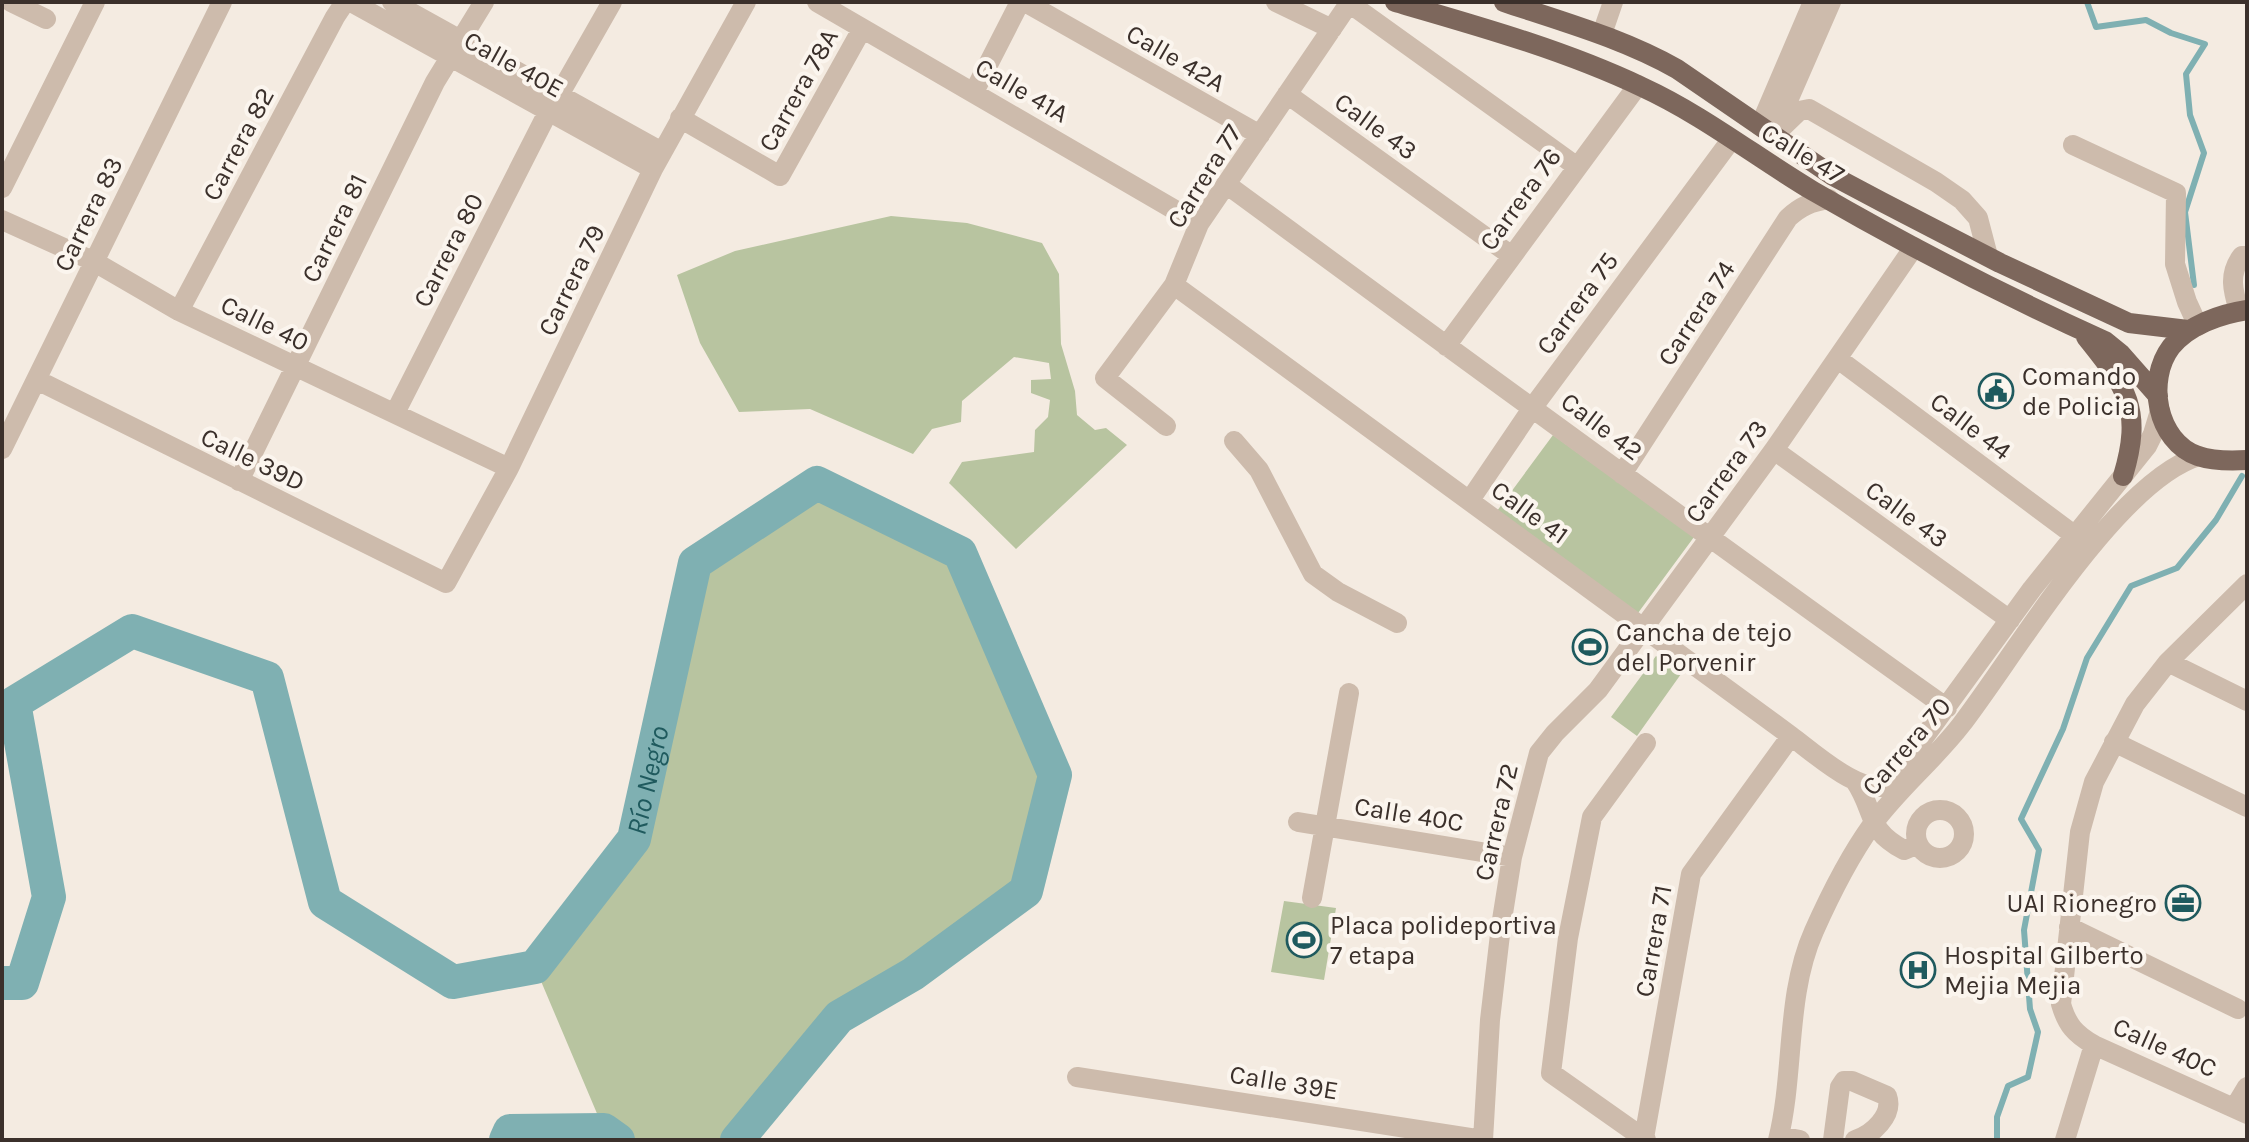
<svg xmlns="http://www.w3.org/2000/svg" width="2249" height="1142" viewBox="0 0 2249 1142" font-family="Karla,sans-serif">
  <rect width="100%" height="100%" fill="#f4ebe1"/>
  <path fill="#b8c4a0" d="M891 216 967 223 1042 243 1059 274 1061 344 1075 391 1077 415 1095 430 1106 428 1127 445 1016 549 949 483 962 462 1034 452 1035 430 1048 417 1050 400 1031 393V380L1051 379 1049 363 1014 357 962 401 961 422 932 429 913 454 810 409 739 412 700 343 677 275 735 251Z
    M1553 435 1694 537 1638 613 1497 511Z
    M817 483 960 553 1055 775 1026 891 913 974 839 1017 737 1140H618L604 1130 535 967 634 839 695 563Z
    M1656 656 1681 674 1637 736 1611 717Z
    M1284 901 1336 908 1324 980 1271 972Z"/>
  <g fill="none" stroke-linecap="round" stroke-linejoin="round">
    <path stroke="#7fb0b2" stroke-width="6" d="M2087 2 2096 27 2146 20 2171 33 2205 44 2186 74 2190 115 2204 153 2185 212 2194 285
      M1997 1140V1117L2008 1086 2028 1077 2038 1032 2030 1009 2024 930 2039 850 2021 819 2063 729 2087 658 2131 586 2177 568 2216 520 2242 476"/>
    <g stroke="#7fb0b2" stroke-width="34">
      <path id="s1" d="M2 983H22L49 897 14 703 132 631 267 678 325 902 453 982 535 967 634 839 695 563 817 483 960 553 1055 775 1026 891 913 974 839 1017 737 1140"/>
      <path d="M506 1140 510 1131 604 1130 618 1140"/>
    </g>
    <path stroke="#cdbbac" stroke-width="20" d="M11 2 46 19
      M351 2 653 169
      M392 2 662 152
      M817 2 1199 224
      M1025 2 1260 135
      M1276 2 1332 29
      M1349 3 1576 166
      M1602 34 1613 2
      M974 92 1020 2
      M1287 94 1512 256
      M559 95 612 2
      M680 118 780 176 862 29
      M1760 126 1813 2
      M1776 128 1831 2
      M1773 136 1799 111 1809 109 1936 182 1962 200 1978 218 1988 256
      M2073 145 2176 193 2175 264 2187 302 2198 326
      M1226 184C1466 360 1705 536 1947 708
      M2 188 95 2
      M2 220 93 261 179 311 509 468
      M1174 285 1791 736C1813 752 1864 799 1890 784L2032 589 2147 446 2153 434 2160 411
      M179 311 335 17 345 2
      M2239 311C2233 291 2228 274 2242 256H2247
      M1446 346 1638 85
      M1838 359 2074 535
      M37 380 446 583 509 468 653 169 746 2
      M395 413 548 112
      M1166 426 1105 378 1174 285 1199 224 1350 2
      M1234 441 1259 470 1313 574 1338 592 1397 623
      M2 449 222 2
      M1774 450 2010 620
      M1622 474 1788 218C1801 206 1811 202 1829 199
      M239 481 435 82 484 2
      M1470 500 1533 407 1731 140
      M2247 584 2168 662 2135 704 2094 782 2080 832 2061 1004C2067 1025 2075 1034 2094 1045L2247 1114
      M2168 662 2247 701
      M2114 742 2247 807
      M1855 781C1876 812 1865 829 1904 850L1918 844
      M1916 834a24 24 0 1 1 48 0a24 24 0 1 1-48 0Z
      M1298 822 1512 857
      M1312 898 1349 693
      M2069 927 2238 1009
      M1077 1077 1483 1140
      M2235 1107 2247 1087
      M1779 1136 1800 1140
      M1644 1138 1691 874 1791 736
      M1483 1140 1490 1020 1501 926 1512 857 1539 753 1555 733 1598 690 1774 450 1914 247
      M1646 1140 1551 1073 1568 938 1592 817 1646 743
      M1778 1140C1795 1072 1785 996 1814 931 1830 895 1849 857 1872 825 1898 789 1934 760 1961 725 2015 655 2117 481 2199 456
      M1833 1140 1840 1087 1844 1081H1852L1887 1096C1894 1115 1872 1135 1855 1140
      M2065 1140 2094 1045"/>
    <path stroke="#7d675c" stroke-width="20" d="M1395 2C1478 26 1564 50 1642 87 1703 115 1756 157 1813 191 1908 246 2005 296 2105 341L2121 354 2158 396
      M1504 2C1563 22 1622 38 1677 69L1833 176 1882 202 2000 263 2129 323 2188 330
      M2247 310C2221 314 2188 325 2171 347 2146 380 2156 441 2198 456 2213 461 2231 461 2247 460
      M2086 337C2127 388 2143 409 2123 476"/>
  </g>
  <defs>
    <g id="civic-ring" transform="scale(1.8)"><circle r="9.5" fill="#fbf5ee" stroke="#1f5a5e" stroke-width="1.5"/><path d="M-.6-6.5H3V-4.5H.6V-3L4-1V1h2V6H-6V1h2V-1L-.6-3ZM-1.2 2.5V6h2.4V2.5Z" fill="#1f5a5e"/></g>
    <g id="stadium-ring" transform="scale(1.8)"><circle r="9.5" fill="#fbf5ee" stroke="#1f5a5e" stroke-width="1.5"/><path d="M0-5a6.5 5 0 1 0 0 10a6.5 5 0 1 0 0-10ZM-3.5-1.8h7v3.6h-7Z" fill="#1f5a5e"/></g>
    <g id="office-ring" transform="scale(1.8)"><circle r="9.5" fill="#fbf5ee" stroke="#1f5a5e" stroke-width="1.5"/><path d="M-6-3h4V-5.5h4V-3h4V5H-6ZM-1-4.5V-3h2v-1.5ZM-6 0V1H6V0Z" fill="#1f5a5e"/></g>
    <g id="hospital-ring" transform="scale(1.8)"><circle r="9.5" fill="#fbf5ee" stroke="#1f5a5e" stroke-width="1.5"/><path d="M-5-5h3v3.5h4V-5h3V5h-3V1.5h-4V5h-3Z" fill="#1f5a5e"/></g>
  </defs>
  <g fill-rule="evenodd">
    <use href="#civic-ring" x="1996" y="391"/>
    <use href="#stadium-ring" x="1590" y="647"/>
    <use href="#office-ring" x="2183" y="903"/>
    <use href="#stadium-ring" x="1304" y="940"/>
    <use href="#hospital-ring" x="1918" y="970"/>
  </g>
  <g text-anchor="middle" stroke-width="8" stroke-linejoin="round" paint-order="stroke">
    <g font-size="26" fill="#3b302b" stroke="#fbf5ee">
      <text transform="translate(1176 58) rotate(30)" y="9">Calle 42A</text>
      <text transform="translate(514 64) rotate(29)" y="9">Calle 40E</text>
      <text transform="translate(798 90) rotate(-61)" y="9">Carrera 78A</text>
      <text transform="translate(1022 90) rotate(30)" y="9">Calle 41A</text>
      <text transform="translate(1376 126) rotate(36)" y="9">Calle 43</text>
      <text transform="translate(238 144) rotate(-62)" y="9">Carrera 82</text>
      <text transform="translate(1803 153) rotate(31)" y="9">Calle 47</text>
      <text transform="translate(1204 176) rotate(-58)" y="9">Carrera 77</text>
      <text transform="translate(1520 199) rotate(-54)" y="9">Carrera 76</text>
      <text transform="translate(88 214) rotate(-64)" y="9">Carrera 83</text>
      <text transform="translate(334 228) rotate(-64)" y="9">Carrera 81</text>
      <text transform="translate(448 250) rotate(-63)" y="9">Carrera 80</text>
      <text transform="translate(571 280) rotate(-64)" y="9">Carrera 79</text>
      <text transform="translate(1577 303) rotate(-54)" y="9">Carrera 75</text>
      <text transform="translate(1696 313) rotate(-57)" y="9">Carrera 74</text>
      <text transform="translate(265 323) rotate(26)" y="9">Calle 40</text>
      <text transform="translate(1602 426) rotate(37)" y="9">Calle 42</text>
      <text transform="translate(1971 426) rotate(37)" y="9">Calle 44</text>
      <text transform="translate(253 459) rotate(26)" y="9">Calle 39D</text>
      <text transform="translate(1726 471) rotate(-54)" y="9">Carrera 73</text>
      <text transform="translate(1530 512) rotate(36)" y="9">Calle 41</text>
      <text transform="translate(1907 514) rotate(36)" y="9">Calle 43</text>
      <text transform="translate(1906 746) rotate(-49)" y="9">Carrera 70</text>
      <text transform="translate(1409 814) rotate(9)" y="9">Calle 40C</text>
      <text transform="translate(1496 822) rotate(-77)" y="9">Carrera 72</text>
      <text transform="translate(1653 941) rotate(-80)" y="9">Carrera 71</text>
      <text transform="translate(2165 1047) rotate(24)" y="9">Calle 40C</text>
      <text transform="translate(1284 1082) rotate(9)" y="9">Calle 39E</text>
    </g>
    <g font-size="26" fill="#3b302b" stroke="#fbf5ee" text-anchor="start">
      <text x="2022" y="385">Comando<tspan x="2022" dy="30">de Policia</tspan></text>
      <text x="1616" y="641">Cancha de tejo<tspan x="1616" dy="30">del Porvenir</tspan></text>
      <text x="2157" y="912" text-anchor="end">UAI Rionegro</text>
      <text x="1330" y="934">Placa polideportiva<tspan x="1330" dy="30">7 etapa</tspan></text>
      <text x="1944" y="964">Hospital Gilberto<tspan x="1944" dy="30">Mejia Mejia</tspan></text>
    </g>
    <g font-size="28" font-style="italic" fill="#1f5a5e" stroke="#fbf5ee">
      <text dy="10" stroke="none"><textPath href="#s1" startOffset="1276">Río Negro</textPath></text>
    </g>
  </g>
  <rect width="2249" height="1142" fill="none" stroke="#3b302b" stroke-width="8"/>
</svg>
